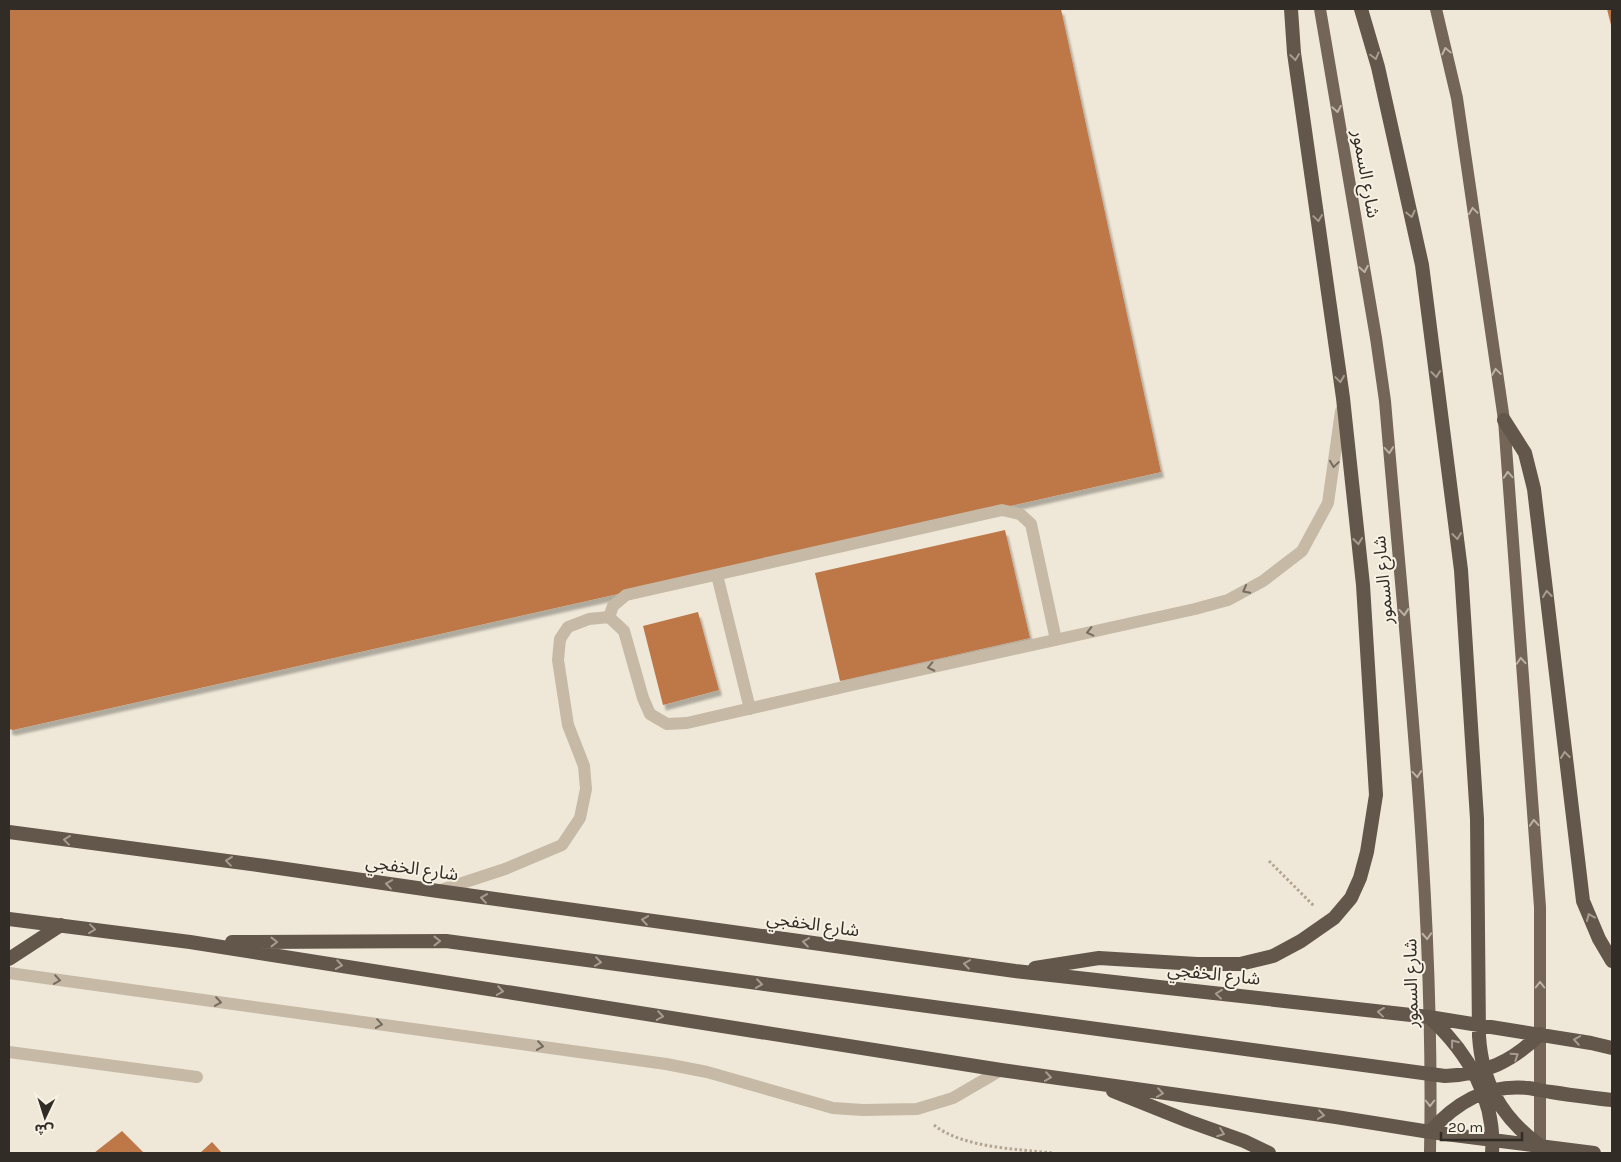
<svg xmlns="http://www.w3.org/2000/svg" width="1621" height="1162" viewBox="0 0 1621 1162" font-family="Karla,'Noto Sans Arabic',sans-serif">
  <defs>
    <filter id="shadow"><feDropShadow dx="3" dy="5.5" stdDeviation="1" flood-color="#0004"/></filter>
  </defs>
  <rect width="100%" height="100%" fill="#efe8d8"/>
  <path fill="#be7747" filter="url(#shadow)" d="M9 9H1061L1161 472 13 730 9 729Z
    M1607 9H1612V29Z
    M1005 530 1030 638 840 681 815 573Z
    M698 612 719 690 663 705 643 626Z
    M122 1131 144 1153H94Z
    M212 1142 222 1153H200Z"/>
  <g fill="none" stroke-linecap="round" stroke-linejoin="round">
    <path stroke="#b2a490" stroke-width="3" stroke-dasharray="2.5 2.5" stroke-linecap="butt" d="M1269 861 1314 906
      M934 1125C963 1148 1017 1149 1053 1153"/>
    <path stroke="#c6b9a5" stroke-width="12" d="M717 575 750 709
      M609 617 613 606 626 595 1002 510 1020 514 1031 524 1056 640
      M438 891 505 869 562 845 580 818 586 789 584 766 568 725 558 660 560 639 568 627 589 619 609 617 624 631 643 698 650 714 667 724 687 723 852 685 1195 609 1228 600 1263 581 1302 551 1328 503 1341 411"/>
    <path stroke="#c6b9a5" stroke-width="12" d="M9 973 666 1064 707 1072 833 1108 863 1110 917 1109 953 1098 1001 1070
      M9 1052 197 1077"/>
    <path stroke="#736558" stroke-width="12" d="M1320 9 1376 338 1385 401C1406 651 1435 902 1430 1153
      M1436 9 1457 98 1504 420 1540 907V1153"/>
    <path stroke="#63564a" stroke-width="14" d="M1361 9 1378 67 1422 265 1461 570 1477 819 1479 1036C1482 1083 1501 1117 1539 1145
      M1504 420 1525 453 1534 489 1583 901 1599 939 1612 961
      M9 832 265 866 438 891 1015 971 1429 1017 1591 1043 1612 1048
      M9 919 190 942 1001 1070 1336 1117 1430 1132 1594 1153
      M232 942 446 941 1445 1076C1485 1074 1512 1062 1540 1034
      M9 959 61 925
      M1035 968 1099 958 1197 964H1240L1273 956 1301 941 1334 918 1351 898 1360 878 1367 852 1376 795 1363 585 1343 398 1294 53 1291 9
      M1429 1017C1468 1052 1496 1100 1492 1153
      M1113 1091 1188 1121 1244 1141 1269 1153
      M1430 1132C1456 1102 1487 1084 1528 1088 1536 1089 1543 1091 1551 1092 1571 1095 1592 1098 1612 1100"/>
  </g>
  <defs><path id="oneway-chevron" d="M-2-3.5L2.5 0L-2 3.5" fill="none" stroke-width="1.6" stroke-linecap="round" stroke-linejoin="round" transform="scale(1.25)"/></defs>
  <g stroke="#bcb2a5">
    <use href="#oneway-chevron" transform="translate(1446 51) rotate(-103)"/>
    <use href="#oneway-chevron" transform="translate(1337 109) rotate(80)"/>
    <use href="#oneway-chevron" transform="translate(1473 211) rotate(-98)"/>
    <use href="#oneway-chevron" transform="translate(1364 269) rotate(80)"/>
    <use href="#oneway-chevron" transform="translate(1496 372) rotate(-98)"/>
    <use href="#oneway-chevron" transform="translate(1389 450) rotate(85)"/>
    <use href="#oneway-chevron" transform="translate(1508 475) rotate(-94)"/>
    <use href="#oneway-chevron" transform="translate(1404 612) rotate(85)"/>
    <use href="#oneway-chevron" transform="translate(1521 661) rotate(-94)"/>
    <use href="#oneway-chevron" transform="translate(1417 774) rotate(85)"/>
    <use href="#oneway-chevron" transform="translate(1534 823) rotate(-94)"/>
    <use href="#oneway-chevron" transform="translate(1427 936) rotate(87)"/>
    <use href="#oneway-chevron" transform="translate(1540 985) rotate(-90)"/>
    <use href="#oneway-chevron" transform="translate(1430 1103) rotate(90)"/>
  </g>
  <g stroke="#a69c8f">
    <use href="#oneway-chevron" transform="translate(1375 56) rotate(75)"/>
    <use href="#oneway-chevron" transform="translate(1295 57) rotate(83)"/>
    <use href="#oneway-chevron" transform="translate(1411 214) rotate(77)"/>
    <use href="#oneway-chevron" transform="translate(1318 218) rotate(82)"/>
    <use href="#oneway-chevron" transform="translate(1436 374) rotate(83)"/>
    <use href="#oneway-chevron" transform="translate(1340 379) rotate(82)"/>
    <use href="#oneway-chevron" transform="translate(1457 536) rotate(83)"/>
    <use href="#oneway-chevron" transform="translate(1358 541) rotate(84)"/>
    <use href="#oneway-chevron" transform="translate(1547 594) rotate(-97)"/>
    <use href="#oneway-chevron" transform="translate(1565 755) rotate(-97)"/>
    <use href="#oneway-chevron" transform="translate(67 840) rotate(-173)"/>
    <use href="#oneway-chevron" transform="translate(229 861) rotate(-173)"/>
    <use href="#oneway-chevron" transform="translate(389 884) rotate(-172)"/>
    <use href="#oneway-chevron" transform="translate(484 898) rotate(-172)"/>
    <use href="#oneway-chevron" transform="translate(1590 917) rotate(-113)"/>
    <use href="#oneway-chevron" transform="translate(645 920) rotate(-172)"/>
    <use href="#oneway-chevron" transform="translate(92 929) rotate(7)"/>
    <use href="#oneway-chevron" transform="translate(437 941)"/>
    <use href="#oneway-chevron" transform="translate(274 942)"/>
    <use href="#oneway-chevron" transform="translate(806 942) rotate(-172)"/>
    <use href="#oneway-chevron" transform="translate(598 962) rotate(8)"/>
    <use href="#oneway-chevron" transform="translate(967 964) rotate(-172)"/>
    <use href="#oneway-chevron" transform="translate(339 965) rotate(9)"/>
    <use href="#oneway-chevron" transform="translate(759 984) rotate(8)"/>
    <use href="#oneway-chevron" transform="translate(500 991) rotate(9)"/>
    <use href="#oneway-chevron" transform="translate(1219 994) rotate(-174)"/>
    <use href="#oneway-chevron" transform="translate(1381 1012) rotate(-174)"/>
    <use href="#oneway-chevron" transform="translate(660 1016) rotate(9)"/>
    <use href="#oneway-chevron" transform="translate(1577 1040) rotate(-171)"/>
    <use href="#oneway-chevron" transform="translate(1454 1043) rotate(-128)"/>
    <use href="#oneway-chevron" transform="translate(1515 1056) rotate(-33)"/>
    <use href="#oneway-chevron" transform="translate(1048 1077) rotate(8)"/>
    <use href="#oneway-chevron" transform="translate(1160 1093) rotate(8)"/>
    <use href="#oneway-chevron" transform="translate(1321 1115) rotate(8)"/>
    <use href="#oneway-chevron" transform="translate(1221 1133) rotate(20)"/>
  </g>
  <g stroke="#756b5f">
    <use href="#oneway-chevron" transform="translate(1334 464) rotate(98)"/>
    <use href="#oneway-chevron" transform="translate(1246 590) rotate(152)"/>
    <use href="#oneway-chevron" transform="translate(1090 632) rotate(167)"/>
    <use href="#oneway-chevron" transform="translate(931 667) rotate(168)"/>
    <use href="#oneway-chevron" transform="translate(57 980) rotate(8)"/>
    <use href="#oneway-chevron" transform="translate(218 1002) rotate(8)"/>
    <use href="#oneway-chevron" transform="translate(379 1024) rotate(8)"/>
    <use href="#oneway-chevron" transform="translate(540 1046) rotate(8)"/>
  </g>
  <g text-anchor="middle" stroke-width="4" stroke-linejoin="round" paint-order="stroke">
    <g font-size="18" fill="#322c26" stroke="#f7f1e4">
      <text transform="translate(1366 174) rotate(80)" y="6">شارع السمور</text>
      <text transform="translate(1383 580) rotate(-95)" y="6">شارع السمور</text>
      <text transform="translate(412 868) rotate(8)" y="6">شارع الخفجي</text>
      <text transform="translate(813 924) rotate(8)" y="6">شارع الخفجي</text>
      <text transform="translate(1214 974) rotate(6)" y="6">شارع الخفجي</text>
      <text transform="translate(1411 983) rotate(-91)" y="6">شارع السمور</text>
    </g>
  </g>
  <rect width="1621" height="1162" fill="none" stroke="#322c26" stroke-width="20"/>
  <g transform="translate(45 1117) rotate(184)" stroke="#f7f1e4" stroke-width="4" paint-order="stroke">
  <path d="M0-4L9 19L0 12L-9 19Z" fill="#322c26"/>
  <text y="-8" font-size="14" font-weight="bold" text-anchor="middle" fill="#322c26">ش</text>
  </g>
  <path d="M1441 1132v8h81v-8" fill="none" stroke="#322c26" stroke-width="2.5"/>
  <text x="1448" y="1132" font-size="15" fill="#322c26" stroke="#f7f1e4" stroke-width="4" paint-order="stroke">20 m</text>
</svg>
